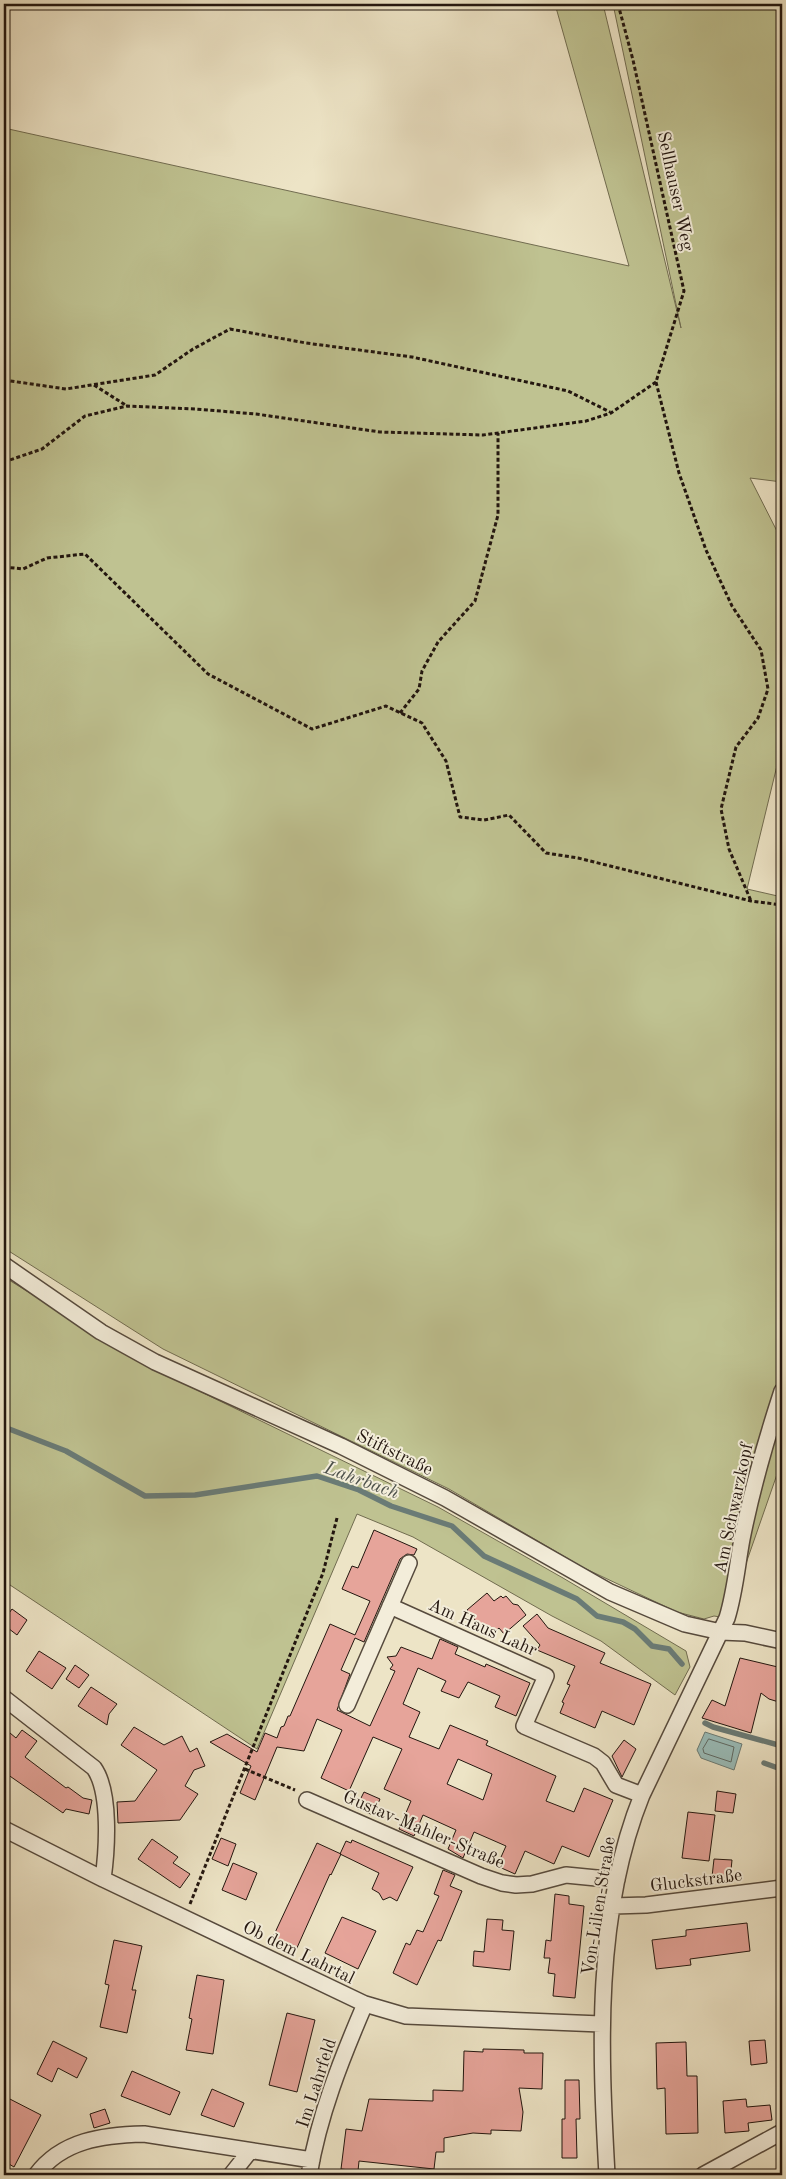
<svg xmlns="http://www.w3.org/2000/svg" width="786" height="2179" viewBox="0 0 786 2179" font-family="'Old Standard TT',serif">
  <rect width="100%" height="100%" fill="#ede4c6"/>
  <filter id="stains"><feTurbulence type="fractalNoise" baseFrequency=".004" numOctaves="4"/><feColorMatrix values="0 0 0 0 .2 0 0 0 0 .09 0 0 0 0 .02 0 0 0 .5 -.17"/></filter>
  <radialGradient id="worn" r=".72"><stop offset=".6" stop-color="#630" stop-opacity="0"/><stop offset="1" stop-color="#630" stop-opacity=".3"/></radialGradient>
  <path fill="#bfc291" stroke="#716c50" d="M555 4H603L681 328 613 4H782V482L750 478 782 541V745L747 889 782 897V1460L727 1618 714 1616 704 1619 677 1612 584 1568 449 1489 163 1349 4 1248V128L629 266Z
    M4 1277 152 1368 438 1507 563 1578 686 1651 690 1667 675 1695 601 1641 552 1616 413 1537 357 1514 257 1749 4 1581Z"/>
  <path fill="#9abebb" stroke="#6a7b76" d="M705 1732 742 1744 734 1770 701 1758 697 1750Z"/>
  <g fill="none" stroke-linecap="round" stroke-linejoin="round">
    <path stroke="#5e6a65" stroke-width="1" d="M709 1739 734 1747 731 1762 704 1753 703 1749Z"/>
    <path stroke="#6a7b76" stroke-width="5.5" d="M4 1427 66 1451 145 1496 195 1495 317 1476 359 1490 391 1506 452 1526 484 1556 577 1599 597 1616 623 1622 635 1629 652 1646 669 1649 682 1664
      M705 1723 713 1727 782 1746
      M764 1763 778 1768"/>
  </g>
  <path fill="#e6a49a" stroke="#23160f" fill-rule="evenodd" d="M374 1530 417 1549 414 1555 407 1554 400 1559 364 1642 355 1638 341 1670 350 1674 337 1710 370 1726 395 1671 390 1669 393 1665 387 1657 396 1656 401 1647 432 1659 440 1639 458 1647 455 1654 485 1667 486 1664 530 1683 516 1716 495 1707 500 1696 468 1682 459 1698 441 1691 446 1681 418 1668 403 1704 420 1712 409 1737 439 1749 450 1725 488 1741 486 1745 556 1776 546 1801 574 1812 584 1788 613 1800 589 1857 562 1846 554 1864 525 1851 515 1874 497 1866 506 1846 474 1832 463 1858 448 1849 456 1830 423 1815 414 1836 399 1829 411 1801 384 1789 402 1749 373 1737 349 1791 321 1778 342 1730 317 1719 304 1751 277 1747 255 1800 240 1793 251 1766 210 1742 227 1734 257 1752 265 1733 277 1738 281 1727 284 1726 288 1716H290L330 1624 355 1635 370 1601 342 1589 352 1566 358 1568ZM458 1759 492 1774 483 1800 447 1784Z
    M487 1593 494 1601 501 1596 503 1598 506 1596 513 1604 518 1605 526 1615 504 1634 499 1628 489 1637 467 1610Z
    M12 1609 27 1620 17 1635 4 1625V1620Z
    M537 1614 548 1628 605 1653 600 1663 651 1684 634 1725 602 1711 595 1728 560 1713 564 1703 562 1702 570 1685 567 1684 575 1666 537 1650 540 1645 523 1626Z
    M39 1651 66 1668 52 1689 26 1671Z
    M740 1658 782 1668V1703L769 1699 761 1693 751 1733 702 1718 712 1700 725 1706Z
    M75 1665 89 1675 79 1688 66 1679Z
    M91 1687 117 1704 109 1714 107 1725 78 1706Z
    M134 1727 164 1745 182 1736 190 1752 197 1748 205 1766 194 1770 185 1786 198 1794 180 1820 118 1823 117 1802 135 1801 157 1770 121 1745Z
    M4 1728 16 1738 22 1730 37 1741 25 1757 66 1788 68 1787 83 1798 92 1800 89 1814 66 1809 63 1813 4 1772Z
    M624 1740 636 1749 622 1777 612 1756Z
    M717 1791 736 1794 733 1813 715 1811Z
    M364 1792 380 1799 373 1815 356 1808Z
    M688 1812 715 1815 709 1861 682 1858Z
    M221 1838 236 1844 228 1866 212 1859Z
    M152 1839 178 1857 173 1863 190 1874 180 1888 138 1859Z
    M352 1840 413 1867 397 1901 390 1897 383 1900 379 1893 372 1889 379 1873 340 1854 346 1841 351 1843Z
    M317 1843 341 1854 331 1875 330 1874 296 1950 272 1939Z
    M714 1859 732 1860 730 1880 712 1877Z
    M233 1863 257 1873 246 1900 222 1890Z
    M443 1870 455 1875 450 1886 462 1891 441 1941 438 1940 417 1985 393 1973 406 1943 410 1945 417 1930 423 1932 439 1896 434 1894Z
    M555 1894 569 1896V1904L584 1906 575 1998 553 1996 555 1974 548 1973 550 1958H544L546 1940 551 1941Z
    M342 1917 376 1931 358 1969 325 1953Z
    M487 1919 503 1920 502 1930 514 1931 510 1970 473 1966 474 1951 484 1952Z
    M747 1923 750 1951 690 1959 691 1965 656 1969 652 1940 686 1936V1930Z
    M114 1940 142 1946 132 1990H136L127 2033 100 2027 109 1985 105 1984Z
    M197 1975 224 1980 213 2054 186 2050 192 2019 189 2018Z
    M287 2013 315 2020 297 2092 269 2085Z
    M765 2040 767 2063 751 2065 749 2041Z
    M53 2041 87 2058 77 2078 58 2068 52 2082 37 2074Z
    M686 2042 687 2076H697L698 2133 666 2134 665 2088 657 2089 656 2043Z
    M483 2049 524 2050V2053H543L542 2089 519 2088 523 2112 521 2131 491 2130V2134L473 2133 444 2138V2152H436L434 2169 359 2161 358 2171 341 2169 346 2129 362 2131 369 2099 433 2101V2090L463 2091 464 2051 483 2052Z
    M132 2071 180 2092 170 2115 121 2096Z
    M565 2080H579L580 2119H576L577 2158H562V2119H565Z
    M212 2089 244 2103 234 2127 201 2115Z
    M4 2096 41 2115 14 2167 4 2161Z
    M746 2099 747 2107 770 2105 772 2120 748 2123 749 2131 725 2133 723 2101Z
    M105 2109 110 2123 94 2128 90 2114Z"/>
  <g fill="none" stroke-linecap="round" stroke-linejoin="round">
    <g stroke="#564a3d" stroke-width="18">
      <path id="minor" d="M4 1265 101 1332 155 1362 341 1446 445 1498 610 1592 685 1624 721 1632 745 1633 782 1641
        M390 1606 546 1676 524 1726 594 1756 603 1763 616 1785 642 1795
        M4 1698 94 1768C111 1792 107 1850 103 1879
        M347 1705 409 1563
        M307 1800 481 1876 502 1883 516 1885 532 1884 566 1875 617 1880
        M4 1829 103 1879 365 2004 406 2016 601 2024
        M613 1906 646 1905 782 1888
        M36 2175C62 2140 103 2135 144 2134L312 2160
        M231 2175 250 2151
        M309 2175C319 2115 341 2060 365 2004
        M607 2175C600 2050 594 1914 642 1795L727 1618C735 1592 737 1566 742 1539 752 1489 766 1440 782 1391
        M703 2175 782 2132"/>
    </g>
    <path stroke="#23160f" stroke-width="3" stroke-dasharray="4 2.5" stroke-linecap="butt" d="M618 4 633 60 684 291 656 382
      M4 380 66 389 155 375 193 349 230 329 306 343 412 357 568 391 610 412
      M656 382 679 473 706 550 732 606 761 650 768 689 758 718 736 747 721 809 729 849 751 901
      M94 385 127 406
      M4 462 42 449 85 416 127 406 195 409 256 414 380 432 483 435 586 421 611 413 656 382
      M4 567 23 569 47 558 85 554 208 674 312 729 386 706 422 723 446 761 460 817 484 820 509 815 546 853 578 858 751 901 782 905
      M400 713 419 689 422 671 438 642 475 601 498 515V433
      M245 1769 295 1790
      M190 1904 323 1573 337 1518"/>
    <use href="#minor" stroke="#f3edda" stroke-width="15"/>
  </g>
  <g text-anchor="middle" stroke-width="4" stroke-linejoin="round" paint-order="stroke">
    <g font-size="18" fill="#23160f" stroke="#f3edda">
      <text transform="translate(676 191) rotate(78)" y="6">Sellhauser Weg</text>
      <text transform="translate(395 1452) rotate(26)" y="6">Stiftstraße</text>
      <text transform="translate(733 1508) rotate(-78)" y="6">Am Schwarzkopf</text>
      <text transform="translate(483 1627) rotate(24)" y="6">Am Haus Lahr</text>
      <text transform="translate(424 1829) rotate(23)" y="6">Gustav-Mahler-Straße</text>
      <text transform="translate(696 1880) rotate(-7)" y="6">Gluckstraße</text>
      <text transform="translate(598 1906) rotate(-81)" y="6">Von-Lilien-Straße</text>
      <text transform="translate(299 1952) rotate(26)" y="6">Ob dem Lahrtal</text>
      <text transform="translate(316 2083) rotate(-72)" y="6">Im Lahrfeld</text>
    </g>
    <g font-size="19" font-style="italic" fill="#4d514b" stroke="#f3edda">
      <text transform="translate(362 1479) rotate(20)" y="7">Lahrbach</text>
    </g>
  </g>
  <rect width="786" height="2179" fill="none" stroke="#ede4c6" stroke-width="20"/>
  <rect x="5" y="5" width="776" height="2169" fill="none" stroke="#23160f" stroke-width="2.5"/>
  <rect x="10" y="10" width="766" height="2159" fill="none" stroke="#23160f"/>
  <rect width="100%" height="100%" filter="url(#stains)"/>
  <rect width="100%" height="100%" fill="url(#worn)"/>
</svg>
